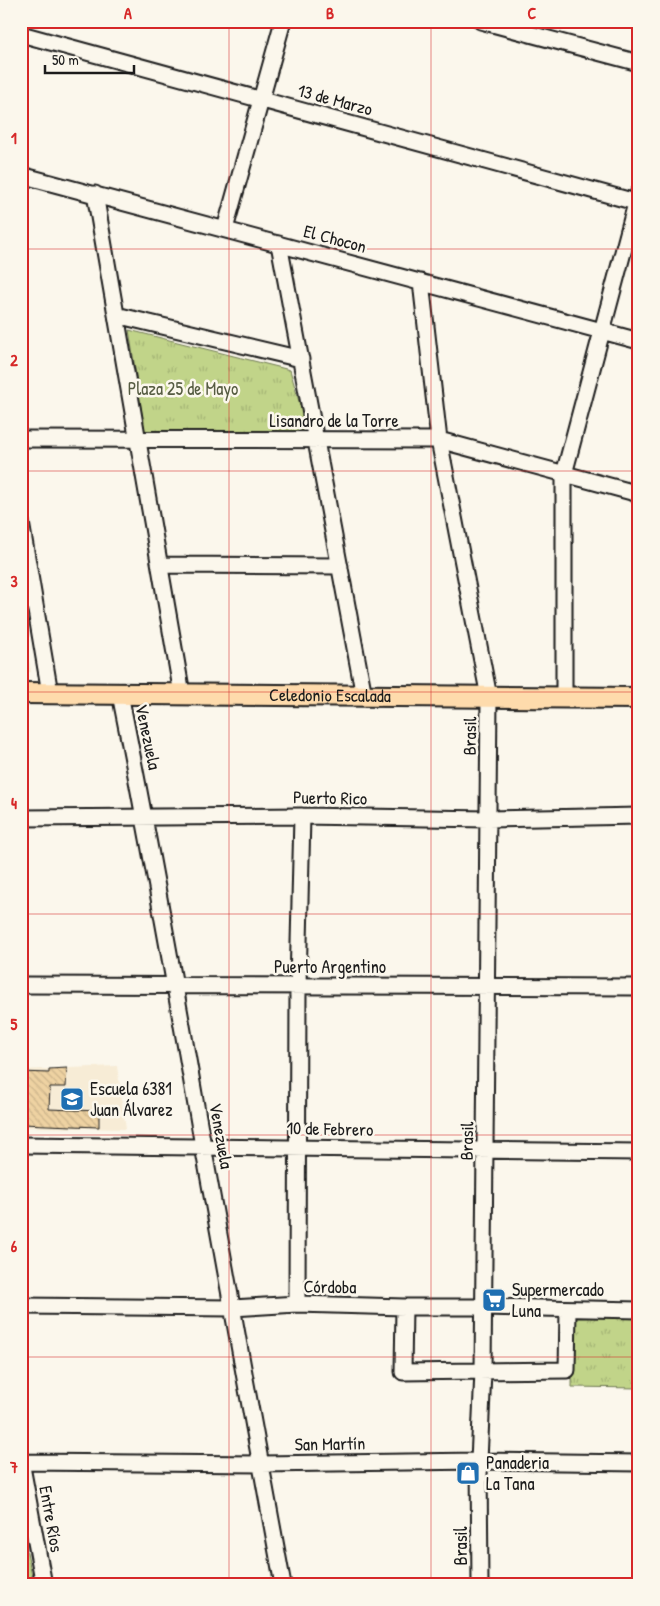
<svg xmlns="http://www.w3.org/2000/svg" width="660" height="1606" viewBox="0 0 660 1606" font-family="'Patrick Hand',sans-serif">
  <defs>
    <pattern id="grass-tufts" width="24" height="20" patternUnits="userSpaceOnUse" patternTransform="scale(1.25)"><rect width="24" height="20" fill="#c1d489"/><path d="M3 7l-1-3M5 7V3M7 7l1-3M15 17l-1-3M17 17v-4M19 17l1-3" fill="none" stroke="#a5b576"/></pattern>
    <pattern id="building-back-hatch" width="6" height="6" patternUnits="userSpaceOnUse" patternTransform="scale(1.25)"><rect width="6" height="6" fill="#eed2a2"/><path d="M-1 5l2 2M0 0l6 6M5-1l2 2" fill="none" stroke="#ccb48b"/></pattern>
  </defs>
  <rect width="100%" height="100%" fill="#fbf7ec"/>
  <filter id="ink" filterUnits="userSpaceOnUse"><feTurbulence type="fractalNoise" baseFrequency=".02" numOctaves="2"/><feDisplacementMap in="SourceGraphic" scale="10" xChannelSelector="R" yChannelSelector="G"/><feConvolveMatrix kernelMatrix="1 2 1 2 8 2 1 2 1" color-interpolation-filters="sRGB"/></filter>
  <g filter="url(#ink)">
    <path fill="#f7ecd6" d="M21 613 31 672H21Z
      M117 1066 126 1129 21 1127V1070Z"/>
    <path fill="url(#grass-tufts)" stroke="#6e7852" d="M129 330 290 370 308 433H145Z
      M573 1317 639 1318V1388L572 1387Z
      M21 1525 34 1585H21Z"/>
    <path fill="url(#building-back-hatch)" stroke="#1c1c1c" d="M67 1068 66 1087H50L49 1109 99 1111V1127L21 1124V1072L49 1073V1069Z"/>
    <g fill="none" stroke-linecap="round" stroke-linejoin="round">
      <g stroke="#1c1c1c" stroke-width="19">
        <path id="minor" d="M481 21 639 63
          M21 34 639 203
          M21 175 639 341
          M95 194 182 694
          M225 229 283 21
          M279 244 364 696
          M421 282 439 440 489 697 483 1371 479 1461 480 1585
          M116 315 301 359
          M21 439 439 440 639 494
          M21 522 50 693
          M160 565 340 566
          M120 694C150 844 177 995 203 1146 229 1292 256 1439 283 1585
          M564 697V474L639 192
          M21 818 302 816 487 819 639 816
          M21 985 639 987
          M21 1145C227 1146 433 1151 639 1152
          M297 1304 298 985 302 816
          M21 1306 232 1308 297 1304 404 1307H483L639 1310
          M404 1307 403 1372 567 1370 568 1310
          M21 1461 44 1585
          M22 1462 261 1464 479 1461 639 1463"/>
      </g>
      <g stroke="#1c1c1c" stroke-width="24">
        <g id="major">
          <path id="s1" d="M21 693 639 698"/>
        </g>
      </g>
      <use href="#minor" stroke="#fbf7ec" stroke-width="15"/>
      <use href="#major" stroke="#fedbac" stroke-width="20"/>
    </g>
  </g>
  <path fill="none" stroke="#d62828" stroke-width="1" stroke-opacity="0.55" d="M229 21V1585M431 21V1585M21 249H639M21 471H639M21 692H639M21 914H639M21 1135H639M21 1357H639"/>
  <defs>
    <g id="school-square" transform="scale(1.25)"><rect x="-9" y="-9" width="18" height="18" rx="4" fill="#1f6fb2" stroke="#fbf7ec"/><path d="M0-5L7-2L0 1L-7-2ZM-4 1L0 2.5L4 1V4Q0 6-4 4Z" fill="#fff"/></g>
    <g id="supermarket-square" transform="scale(1.25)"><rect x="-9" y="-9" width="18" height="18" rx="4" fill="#1f6fb2" stroke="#fbf7ec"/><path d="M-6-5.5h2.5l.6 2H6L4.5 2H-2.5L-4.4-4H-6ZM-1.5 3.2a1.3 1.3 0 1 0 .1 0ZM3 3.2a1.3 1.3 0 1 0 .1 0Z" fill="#fff"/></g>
    <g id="shop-square" transform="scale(1.25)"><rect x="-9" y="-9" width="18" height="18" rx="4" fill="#1f6fb2" stroke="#fbf7ec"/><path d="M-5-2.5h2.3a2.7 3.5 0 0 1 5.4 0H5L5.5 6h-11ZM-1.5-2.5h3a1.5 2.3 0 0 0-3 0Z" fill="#fff"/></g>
  </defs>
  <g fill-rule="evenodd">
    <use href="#school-square" x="72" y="1099"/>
    <use href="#supermarket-square" x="494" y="1300"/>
    <use href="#shop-square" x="468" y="1473"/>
  </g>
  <g text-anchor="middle" stroke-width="5" stroke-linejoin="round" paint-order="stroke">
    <g font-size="18" fill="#1c1c1c" stroke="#fbf7ec">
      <text transform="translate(335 100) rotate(15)" y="6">13 de Marzo</text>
      <text transform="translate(335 239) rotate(15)" y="6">El Chocon</text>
      <text x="334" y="427">Lisandro de la Torre</text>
      <text dy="6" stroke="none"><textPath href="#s1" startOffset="309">Celedonio Escalada</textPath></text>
      <text transform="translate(470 736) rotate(-89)" y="6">Brasil</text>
      <text transform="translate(148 737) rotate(78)" y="6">Venezuela</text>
      <text transform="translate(330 798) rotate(1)" y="6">Puerto Rico</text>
      <text x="330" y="973">Puerto Argentino</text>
      <text transform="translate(330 1129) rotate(1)" y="6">10 de Febrero</text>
      <text transform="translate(221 1136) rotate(80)" y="6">Venezuela</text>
      <text transform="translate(467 1141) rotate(-89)" y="6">Brasil</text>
      <text transform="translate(330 1287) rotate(1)" y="6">Córdoba</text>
      <text transform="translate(330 1444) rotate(-1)" y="6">San Martín</text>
      <text transform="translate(51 1519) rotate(80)" y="6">Entre Ríos</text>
      <text transform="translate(461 1546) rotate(-90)" y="6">Brasil</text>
    </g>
    <g font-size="18" fill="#565c42" stroke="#fbf7ec">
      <text x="183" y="395">Plaza 25 de Mayo</text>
    </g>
    <g font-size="18" fill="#1c1c1c" stroke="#fbf7ec" text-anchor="start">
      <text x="90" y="1095">Escuela 6381<tspan x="90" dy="21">Juan Álvarez</tspan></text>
      <text x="512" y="1296">Supermercado<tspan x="512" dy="21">Luna</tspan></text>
      <text x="486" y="1469">Panaderia<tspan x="486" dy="21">La Tana</tspan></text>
    </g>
  </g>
  <rect width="660" height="1606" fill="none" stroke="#fbf7ec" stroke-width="55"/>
  <path d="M45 65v8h89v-8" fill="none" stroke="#1c1c1c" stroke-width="2.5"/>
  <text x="52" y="65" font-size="15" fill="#1c1c1c" stroke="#fbf7ec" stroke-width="4" paint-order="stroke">50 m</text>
  <rect x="28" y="28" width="604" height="1550" fill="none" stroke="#d62828" stroke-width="2"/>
  <g font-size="16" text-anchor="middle" font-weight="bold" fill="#d62828">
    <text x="128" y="19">A</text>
    <text x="330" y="19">B</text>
    <text x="532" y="19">C</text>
    <text x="14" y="144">1</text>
    <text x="14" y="366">2</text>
    <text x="14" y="587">3</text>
    <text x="14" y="809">4</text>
    <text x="14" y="1030">5</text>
    <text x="14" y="1252">6</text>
    <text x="14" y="1473">7</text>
  </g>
</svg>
